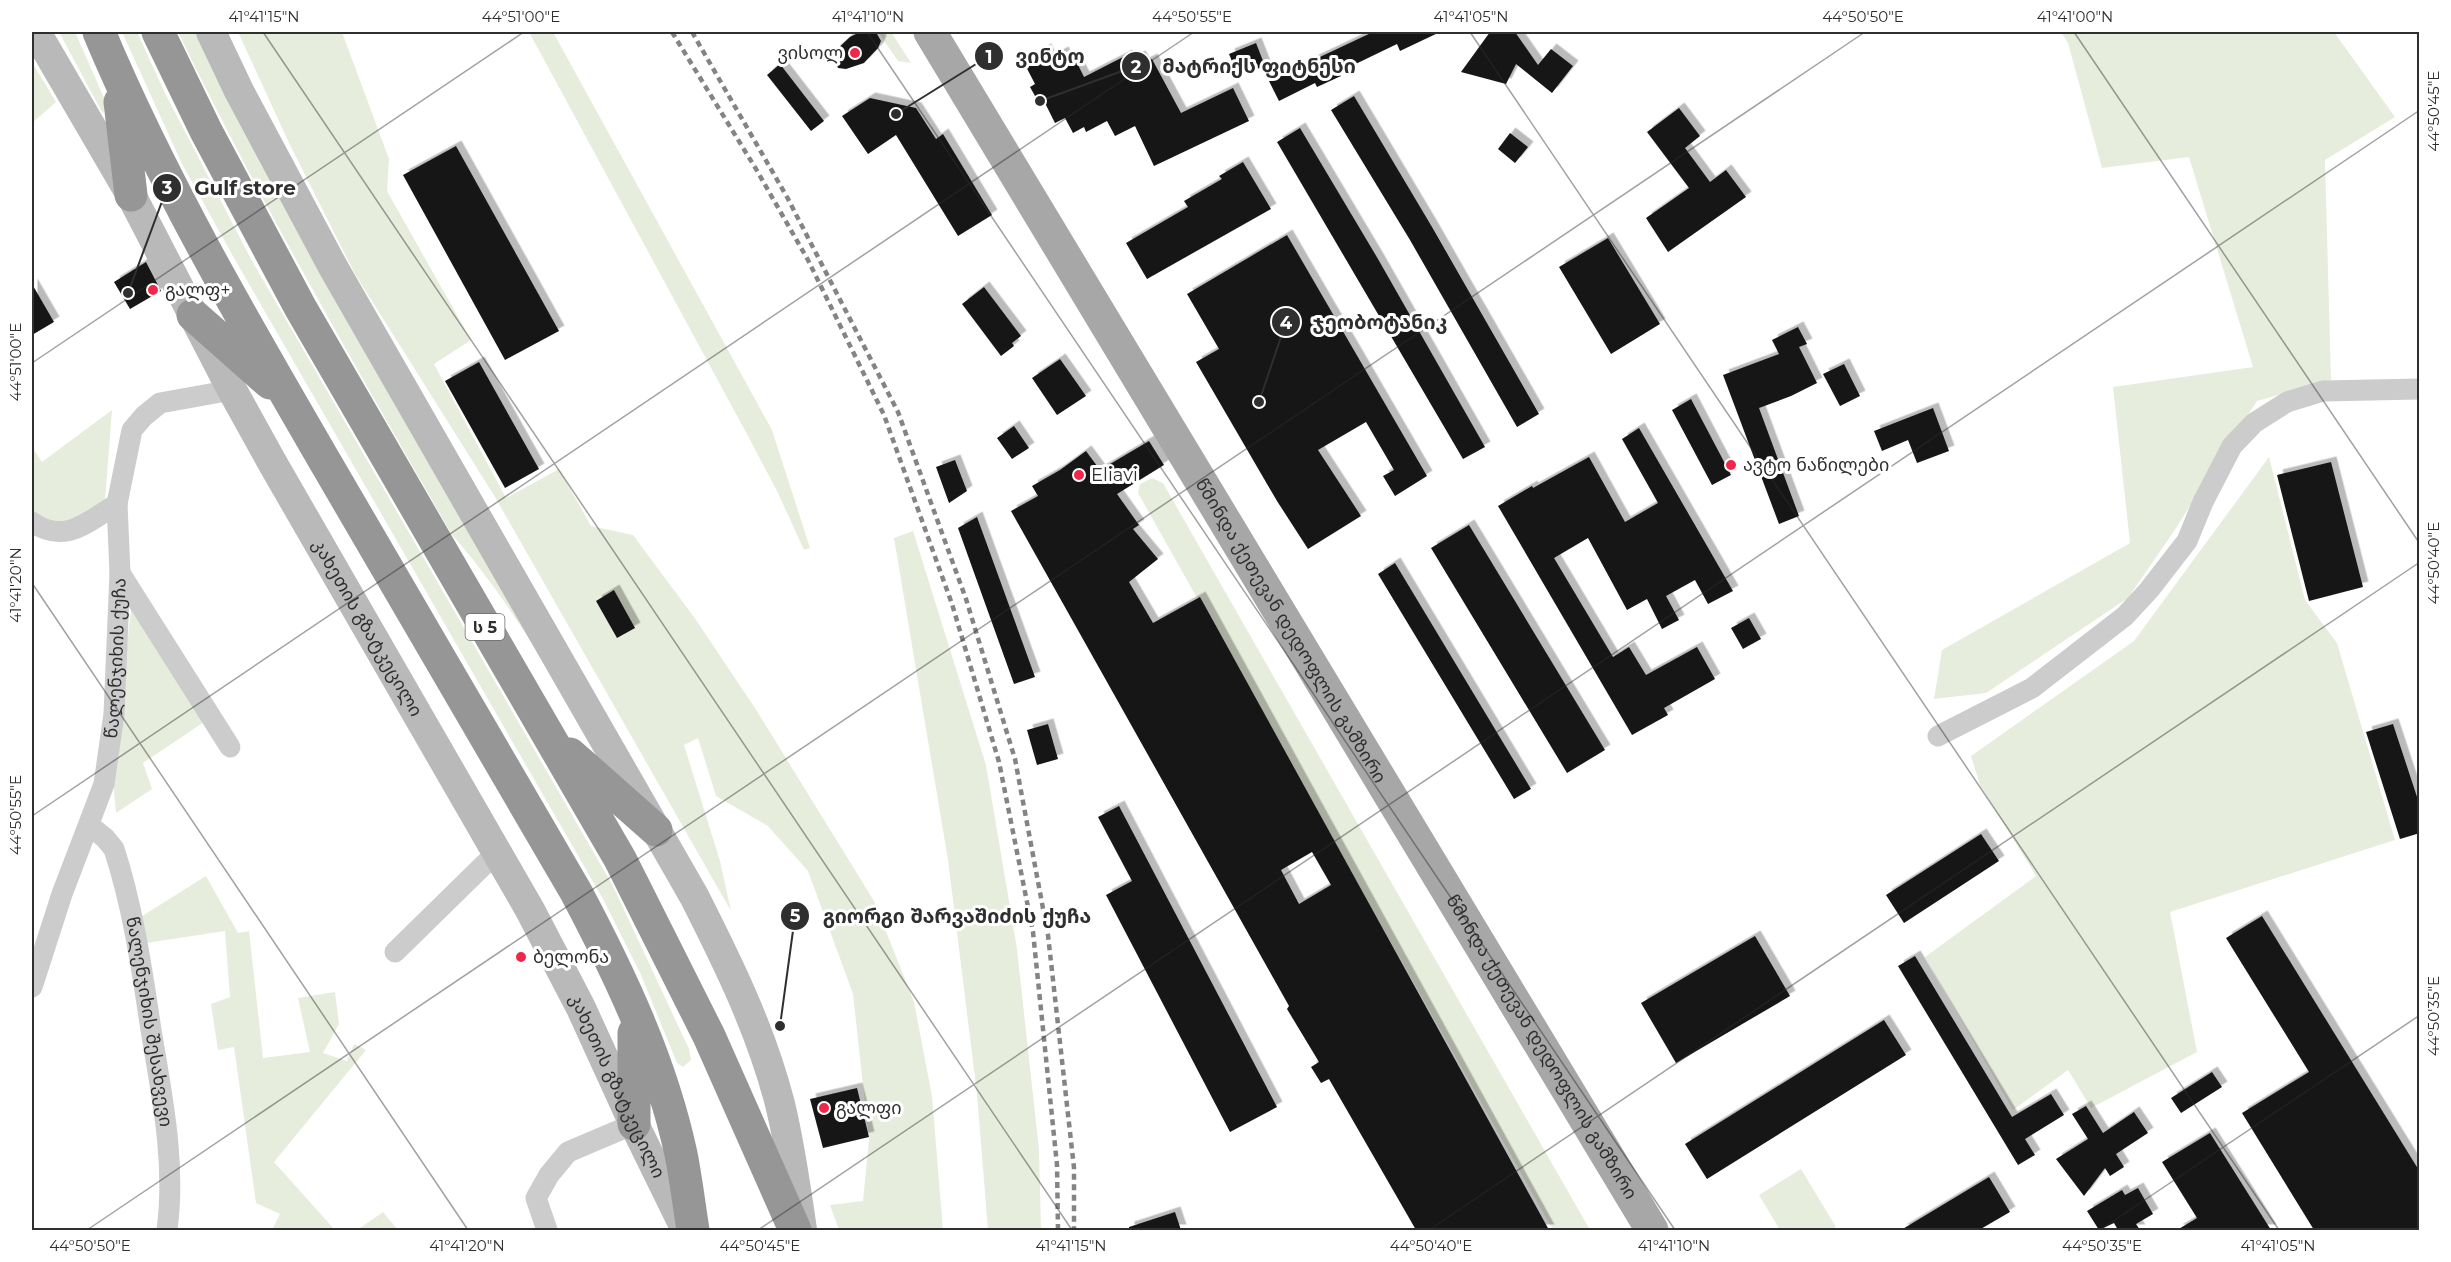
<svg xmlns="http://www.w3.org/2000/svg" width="2451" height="1262" viewBox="0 0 2451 1262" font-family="Montserrat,'Noto Sans Georgian',sans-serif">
  <defs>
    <filter id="shadow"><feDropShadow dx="5.5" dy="-5.5" stdDeviation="0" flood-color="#0004"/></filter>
  </defs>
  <rect width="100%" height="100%" fill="#fff"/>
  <path fill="#e7eddc" d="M59 32H75L106 102 103 114Z
    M122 32H137L165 93 251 259 613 886 689 1049 691 1060 683 1067 677 1063 641 975 603 899 230 251 182 164Z
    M178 32H195L249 138 614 779C564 698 515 605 452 535 357 369 261 204 178 32Z
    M238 32H342L389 159 387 191 471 340 434 364 506 498 559 469 591 526 633 535 694 617 755 708 874 901 914 1002 932 1096 943 1230H839L830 1205 863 1201 869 1140 853 994 808 871 768 826 716 796 698 738 684 745 720 861 731 911 495 497 355 274 289 143Z
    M529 32H553L772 430 810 548 804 550 778 493 748 436Z
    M878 32H891L911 63 898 61Z
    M2061 32H2334L2395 117 2325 160 2331 380 2257 401 2174 531 2128 598 1986 693 1934 699 1942 650 2130 543 2113 387 2253 367 2189 157 2102 168 2068 43Z
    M32 62 56 102 32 123Z
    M112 410 105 501 90 514 58 523 32 512V447L42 462Z
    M2269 457 2305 600 2337 643 2395 840 2170 912 2197 1052 2091 1108 2068 1070 2013 1110 1925 957 2036 876 1980 785 1971 756 2134 641Z
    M1152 478 1163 483 1590 1230H1553L1138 493 1140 484Z
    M913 531 986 765 1017 949 1039 1150 1041 1230H988L977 1094 948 860 894 538Z
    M131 609 204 722 143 763 152 789 116 813 113 779Z
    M206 876 238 933 249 931 263 1058 310 1052 298 998 335 992 339 1024 323 1053 347 1061 354 1044 366 1050 274 1162 335 1230H272L280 1214 256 1203 234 1047 218 1050 211 1004 230 997 225 931 146 943 139 918Z
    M1801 1169 1836 1227 1830 1230H1780L1759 1195Z
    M383 1212 398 1230H357Z"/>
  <path fill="#161616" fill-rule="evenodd" filter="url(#shadow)" d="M860 32H876L881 41 878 48 864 63 846 69 838 68 833 57 836 50 850 37Z
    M1373 32H1440L1400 51 1397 44 1339 72 1341 76 1317 87 1315 83 1279 101 1269 81Z
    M1490 32H1515L1538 65 1551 49 1573 66 1552 93 1516 64 1506 84 1461 72Z
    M1256 43 1265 66 1238 76 1229 54Z
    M1046 49 1050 59 1063 52 1069 64 1076 61 1084 77 1127 55 1130 61 1140 56 1144 63 1152 59 1181 113 1233 88 1249 121 1154 166 1135 126 1115 136 1107 121 1086 132 1084 127 1073 133 1065 118 1055 123 1045 103 1040 105 1030 87 1035 84 1023 61Z
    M780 64 824 121 811 131 767 75Z
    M1354 96 1432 227 1539 414 1517 427 1410 240 1331 110Z
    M870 98 916 108 936 139 943 134 992 215 958 236 896 135 868 154 842 116Z
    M1679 108 1700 136 1685 148 1710 182 1726 170 1746 197 1668 252 1646 218 1689 188 1647 132Z
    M1300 128 1378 259 1485 447 1463 459 1277 142Z
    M1510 133 1528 147 1515 163 1498 149Z
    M456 146 559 331 505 360 403 175Z
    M1243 162 1271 209 1147 279 1126 243 1188 207 1184 201 1222 179 1219 176Z
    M1287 235 1427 476 1395 496 1383 476 1394 470 1366 422 1318 450 1361 516 1308 549 1277 501 1196 362 1219 349 1187 294Z
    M1608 238 1660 324 1611 354 1559 267Z
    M146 262 161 291 130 309 114 282Z
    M32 284 54 322 32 335Z
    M984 287 1021 336 1012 343 1014 346 1001 356 962 304Z
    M1798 327 1807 344 1799 347 1817 383 1791 396 1759 408 1799 516 1779 524 1723 375 1779 354 1772 340Z
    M1060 359 1086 396 1057 415 1032 378Z
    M479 362 539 469 505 488 445 381Z
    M1844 364 1860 396 1840 406 1823 374Z
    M1691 399 1731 475 1712 485 1672 410Z
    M1933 408 1949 451 1917 463 1908 440 1882 451 1874 431Z
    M1014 426 1029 448 1012 459 997 438Z
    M1639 428 1733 591 1708 604 1695 580 1666 596 1679 620 1662 629 1647 599 1627 610 1588 538 1554 558 1613 657 1629 647 1646 675 1697 647 1715 679 1664 708 1668 715 1632 735 1498 506 1532 486 1533 488 1589 457 1625 522 1658 503 1622 439Z
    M1149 441 1164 465 1117 494 1139 525 1133 529 1158 559 1129 582 1153 623 1200 597 1549 1230H1416L1329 1079 1321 1083 1311 1067 1319 1062 1287 1009 1289 1006 1011 511 1038 496 1032 486 1060 470 1086 451 1100 470ZM1312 852 1331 885 1299 904 1281 870Z
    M955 460 967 491 949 503 936 467Z
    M2331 462 2363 587 2309 601 2277 475Z
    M977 517 1035 677 1014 684 958 528Z
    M1469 525 1605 750 1567 773 1431 548Z
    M1395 563 1531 789 1514 799 1378 574Z
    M614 590 635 628 617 638 596 601Z
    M1749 618 1761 639 1743 649 1731 628Z
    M1048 724 1058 759 1037 765 1027 730Z
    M2393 724 2420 806V833L2400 839 2366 732Z
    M1119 806 1277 1107 1230 1132 1106 895 1132 881 1098 817Z
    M1981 834 1999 861 1904 923 1886 895Z
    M2262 916 2420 1172V1230H2314L2242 1113 2309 1072 2226 938Z
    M1755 936 1790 996 1676 1063 1641 1003Z
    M1915 956 2012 1117 2051 1094 2064 1115 2025 1139 2035 1155 2018 1165 1898 966Z
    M1884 1020 1906 1055 1707 1179 1685 1144Z
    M2212 1072 2222 1087 2181 1113 2171 1098Z
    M857 1088 869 1137 823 1148 810 1099Z
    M2086 1106 2103 1133 2134 1112 2148 1133 2116 1154 2124 1167 2110 1176 2105 1168 2084 1196 2056 1159 2088 1139 2072 1114Z
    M2210 1133 2271 1230H2177L2197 1218 2162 1162Z
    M1989 1177 2010 1212 1979 1230H1901Z
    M2138 1188 2153 1214 2136 1224 2140 1230H2118L2114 1223 2099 1230 2087 1211 2122 1190 2125 1195Z
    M1175 1212 1181 1230H1129V1227Z"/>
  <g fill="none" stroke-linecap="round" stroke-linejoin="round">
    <g stroke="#ccc" stroke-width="21">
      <path d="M32 522C65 545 87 522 117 504"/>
      <path d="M120 573 230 747"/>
      <path d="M1938 736 2032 688 2125 616 2149 590 2187 541 2203 502 2232 446 2254 423 2287 402 2323 391 2420 389"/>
      <path id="s1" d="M90 826 105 838 114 849C133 907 142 970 151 1030 162 1096 176 1163 167 1230"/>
      <path d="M395 952 496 853"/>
      <path id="s2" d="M32 987 62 894 104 784 114 714 120 573 117 504 132 430 144 416 160 403 232 390"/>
      <path d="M547 1230 536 1198 549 1175 568 1152 634 1124"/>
    </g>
    <g stroke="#b9b9b9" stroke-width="30">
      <path id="s3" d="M36 32 131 195 232 390 273 464 530 910 581 1008 634 1124 686 1230"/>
      <path d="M211 32 239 91 333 267 694 896C728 963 761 1030 780 1104 790 1145 796 1188 802 1230"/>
    </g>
    <path stroke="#a7a7a7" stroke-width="33" id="s4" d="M930 32 1652 1230"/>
    <path stroke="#969696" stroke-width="33" d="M99 32C162 182 245 324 327 465 410 607 493 750 576 892 620 975 661 1061 681 1154 686 1179 689 1205 693 1230
      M158 32 206 131 300 307 620 859 709 1036 795 1230
      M120 102 131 195
      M193 315 270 383
      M570 754 656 830
      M634 1124V1033"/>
    <path stroke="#848484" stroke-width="4.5" stroke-dasharray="6 4.5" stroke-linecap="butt" d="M672 32 756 169 808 260 884 415 952 604 999 762 1033 932 1057 1165 1058 1230
      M692 32 787 197 898 412 966 599 1015 759 1048 935 1074 1168V1230"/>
  </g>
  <path fill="none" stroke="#2f2f2f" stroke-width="1.5" stroke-opacity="0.45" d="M263 32 1072 1230M867 32 1675 1230M1470 32 2279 1230M2074 32 2420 544M32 363 524 32M32 583 468 1230M32 816 1194 32M87 1230 1865 32M758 1230 2420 110M1429 1230 2420 562M2100 1230 2420 1015"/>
  <g fill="#f0274a" stroke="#fff" stroke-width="2">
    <circle cx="855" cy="53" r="6"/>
    <circle cx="153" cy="290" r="6"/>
    <circle cx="1731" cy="465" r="6"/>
    <circle cx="1079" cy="475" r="6"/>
    <circle cx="521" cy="957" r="6"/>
    <circle cx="824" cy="1108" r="6"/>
  </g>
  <g text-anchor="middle" stroke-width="6" stroke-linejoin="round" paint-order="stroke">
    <rect fill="#fff" stroke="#6d6d6d" stroke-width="1.5" x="465.5" y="614" width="39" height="26" rx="4.5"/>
    <g font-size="16" font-weight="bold" fill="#2f2f2f">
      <text x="485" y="633">ს 5</text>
    </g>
    <g font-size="18" fill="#2f2f2f" stroke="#fff" text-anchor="start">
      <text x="843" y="59" text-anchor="end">ვისოლ</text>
      <text x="165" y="296">გალფ+</text>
      <text x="1743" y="471">ავტო ნაწილები</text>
      <text x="1091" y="481">Eliavi</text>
      <text x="533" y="963">ბელონა</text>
      <text x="836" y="1114">გალფი</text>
    </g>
    <g font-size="18" fill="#2f2f2f" stroke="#fff">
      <text dy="6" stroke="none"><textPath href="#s3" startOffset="682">კახეთის გზატკეცილი</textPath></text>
      <text dy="6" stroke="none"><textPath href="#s4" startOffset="699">წმინდა ქეთევან დედოფლის გამზირი</textPath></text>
      <text dy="6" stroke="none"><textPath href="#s2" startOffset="342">წალენჯიხის ქუჩა</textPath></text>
      <text dy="6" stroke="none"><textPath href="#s1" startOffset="210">წალენჯიხის შესახვევი</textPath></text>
      <text dy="6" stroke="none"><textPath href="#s4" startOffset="1185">წმინდა ქეთევან დედოფლის გამზირი</textPath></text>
      <text dy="6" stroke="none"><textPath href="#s3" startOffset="1204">კახეთის გზატკეცილი</textPath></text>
    </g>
  </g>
  <path fill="none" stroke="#2f2f2f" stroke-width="2" d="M896 114L989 56M1040 101L1136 66M128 293L167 188M1259 402L1286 322M780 1026L795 916"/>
  <g fill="#2f2f2f" stroke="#fff" stroke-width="2">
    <circle cx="896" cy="114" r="6"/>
    <circle cx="1040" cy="101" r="6"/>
    <circle cx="128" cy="293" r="6"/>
    <circle cx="1259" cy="402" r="6"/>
    <circle cx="780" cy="1026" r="6"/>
    <circle cx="989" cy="56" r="15"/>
    <circle cx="1136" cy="66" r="15"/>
    <circle cx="167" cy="188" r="15"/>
    <circle cx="1286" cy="322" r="15"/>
    <circle cx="795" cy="916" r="15"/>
  </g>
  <g font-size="18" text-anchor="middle" font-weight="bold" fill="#fff">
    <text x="989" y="63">1</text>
    <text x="1136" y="73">2</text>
    <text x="167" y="194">3</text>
    <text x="1286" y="329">4</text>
    <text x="795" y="922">5</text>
  </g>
  <g font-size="20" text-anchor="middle" font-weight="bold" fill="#2f2f2f" stroke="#fff" stroke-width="6" stroke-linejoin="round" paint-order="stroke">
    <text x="1050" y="63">ვინტო</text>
    <text x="1259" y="73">მატრიქს ფიტნესი</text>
    <text x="245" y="195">Gulf store</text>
    <text x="1380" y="329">ჯეობოტანიკ</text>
    <text x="957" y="923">გიორგი შარვაშიძის ქუჩა</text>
  </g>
  <rect width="2451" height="1262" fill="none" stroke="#ffffff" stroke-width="66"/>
  <rect x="33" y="33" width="2385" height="1196" fill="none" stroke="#2f2f2f" stroke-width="2"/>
  <g font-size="15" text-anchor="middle" fill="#2f2f2f">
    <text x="264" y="22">41°41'15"N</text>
    <text x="521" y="22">44°51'00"E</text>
    <text x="868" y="22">41°41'10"N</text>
    <text x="1192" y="22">44°50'55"E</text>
    <text x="1471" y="22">41°41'05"N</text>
    <text x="1863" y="22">44°50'50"E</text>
    <text x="2075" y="22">41°41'00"N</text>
    <text transform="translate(2434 111) rotate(-90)" y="5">44°50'45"E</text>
    <text transform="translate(16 362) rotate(-90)" y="5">44°51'00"E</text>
    <text transform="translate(2434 563) rotate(-90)" y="5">44°50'40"E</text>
    <text transform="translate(16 585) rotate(-90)" y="5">41°41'20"N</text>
    <text transform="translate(16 815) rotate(-90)" y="5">44°50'55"E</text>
    <text transform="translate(2434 1016) rotate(-90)" y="5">44°50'35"E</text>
    <text x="90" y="1251">44°50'50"E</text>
    <text x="467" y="1251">41°41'20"N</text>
    <text x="760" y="1251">44°50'45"E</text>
    <text x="1071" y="1251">41°41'15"N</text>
    <text x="1431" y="1251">44°50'40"E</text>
    <text x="1674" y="1251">41°41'10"N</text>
    <text x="2102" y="1251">44°50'35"E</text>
    <text x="2278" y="1251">41°41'05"N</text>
  </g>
</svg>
